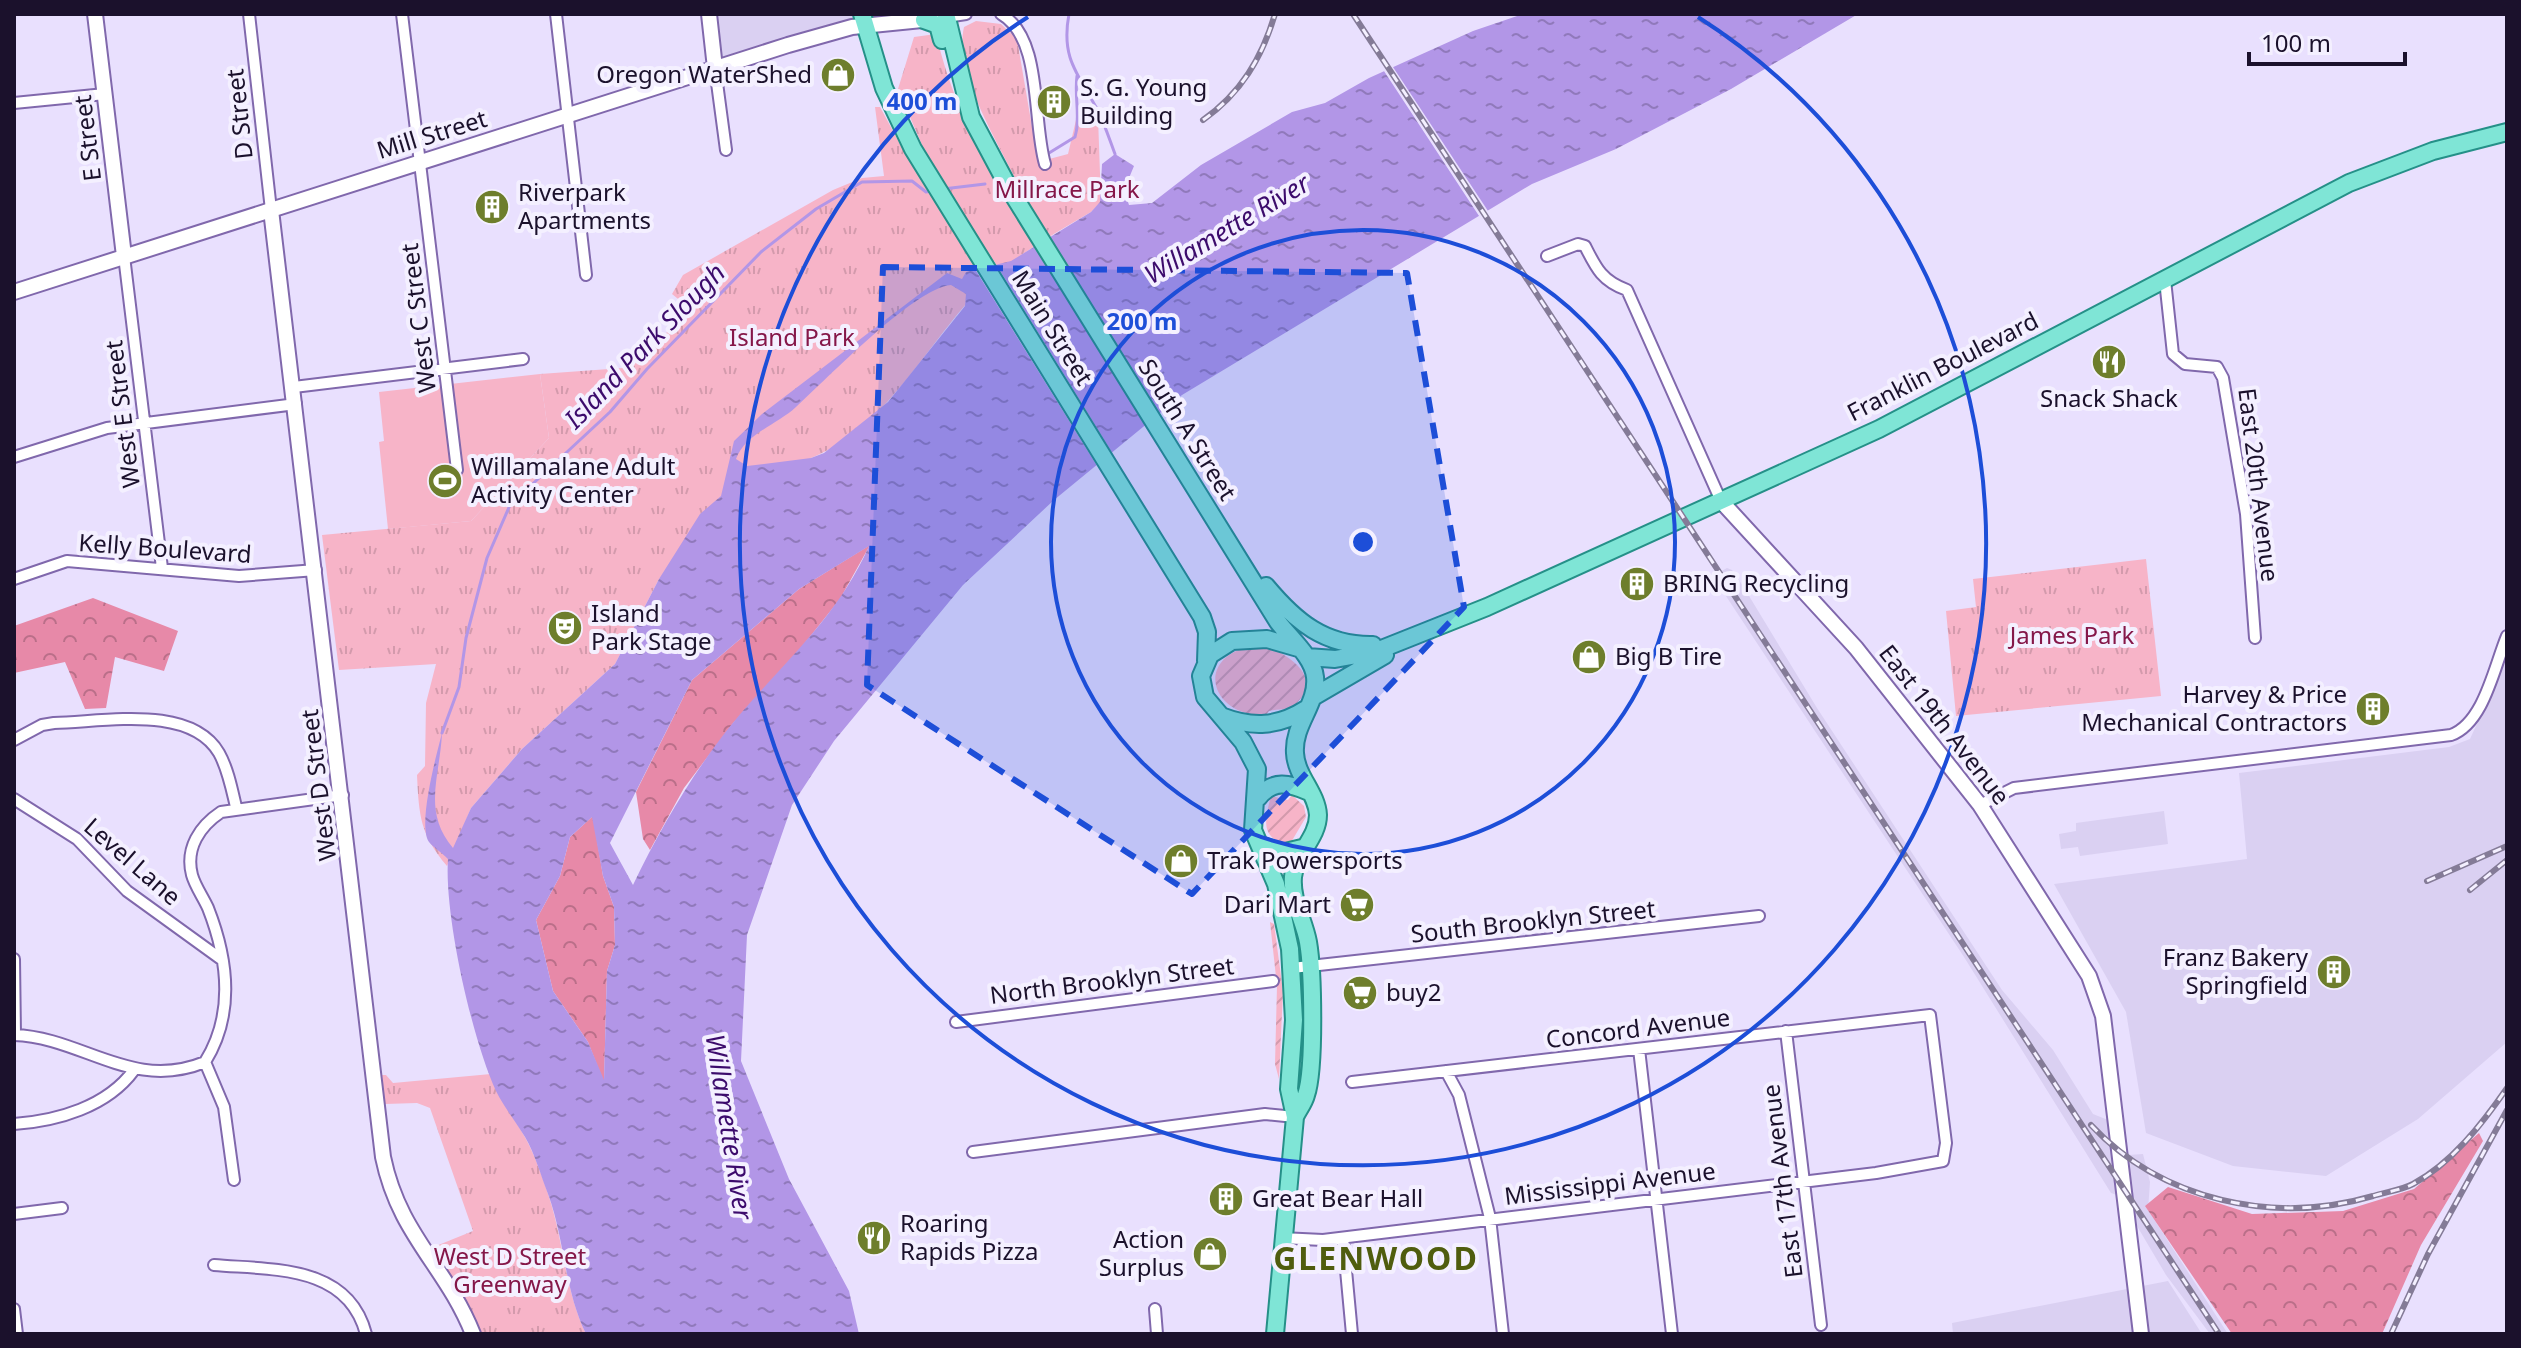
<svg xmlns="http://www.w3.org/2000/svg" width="2521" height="1348" viewBox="0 0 2521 1348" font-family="'Noto Sans',sans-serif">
  <defs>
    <pattern id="forest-crowns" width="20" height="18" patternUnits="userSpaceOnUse" patternTransform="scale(2)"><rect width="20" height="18" fill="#e789a8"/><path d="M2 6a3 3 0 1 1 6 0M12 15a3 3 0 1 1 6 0" fill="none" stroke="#ba6f89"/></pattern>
    <pattern id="park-tufts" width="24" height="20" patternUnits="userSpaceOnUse" patternTransform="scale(2)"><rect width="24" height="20" fill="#f7b4c8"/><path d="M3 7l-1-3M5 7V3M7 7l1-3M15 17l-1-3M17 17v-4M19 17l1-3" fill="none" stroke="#d39aac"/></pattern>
    <pattern id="garden-furrows" width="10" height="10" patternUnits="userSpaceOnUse" patternTransform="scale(2)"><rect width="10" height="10" fill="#f7b4c8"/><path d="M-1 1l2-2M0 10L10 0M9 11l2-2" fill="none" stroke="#d39aac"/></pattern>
    <pattern id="water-ripples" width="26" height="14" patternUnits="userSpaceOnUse" patternTransform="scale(2)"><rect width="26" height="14" fill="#b296e7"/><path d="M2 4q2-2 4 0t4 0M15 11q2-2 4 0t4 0" fill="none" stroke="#9079bb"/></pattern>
  </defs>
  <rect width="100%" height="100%" fill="#e9e0fe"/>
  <path fill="#dad0f2" d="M709 14H946V17L878 25 715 68Z
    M1727 568 1732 570 1743 586 1817 708 2002 990 2053 1050 2093 1114 2108 1120 2117 1195 2111 1193 1964 957 1718 584 1716 574Z
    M2507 658V1042L2418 1119 2326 1176 2233 1166 2146 1133 2126 1012 2054 884 2247 859 2239 773 2449 747 2470 739Z
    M2164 811 2168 844 2080 856 2078 847 2061 849 2059 834 2076 831V823Z
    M2143 1154 2150 1182 2148 1210 2228 1334H2210L2166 1275 2137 1226 2126 1161 2128 1155Z
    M2168 1281 2202 1334H1953L1952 1323Z"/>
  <path fill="#f7b4c8" d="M540 374 549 438 471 521 388 529 379 442 384 441 379 392Z"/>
  <path fill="url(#forest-crowns)" d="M870 545 840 599 785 668 734 722 684 788 650 850 643 839 636 792 692 680 799 589Z
    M93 598 178 631 164 671 115 657 106 708 85 709 65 662 14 673V626Z
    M593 816 603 876 614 907 615 945 607 971 604 1083 588 1042 553 991 536 920 560 876 570 837Z
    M2479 1133 2483 1141 2421 1245 2382 1334H2232L2145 1206 2168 1187 2252 1214 2343 1211 2414 1189Z"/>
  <path fill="url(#park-tufts)" d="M976 21 1001 24 1017 39 1038 162 1068 154 1076 120 1098 117 1101 202 1091 212C1054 234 1016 255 984 285 927 341 889 427 811 458L659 579 615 664 522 749 471 808 447 866C420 834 419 816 417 775L425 766 426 703 436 664 339 670 322 535 471 521 549 438 540 374 623 368 652 350 688 307 672 294 683 275 833 190 862 178 884 176 875 107H880L905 153 922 145 898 89 914 37 936 34C951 97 972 137 1004 192L1018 185C1000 144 953 74 964 27Z
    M2146 559 2161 696 1956 716 1946 611 1976 607 1973 579Z
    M491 1074C498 1098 514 1117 526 1139 535 1156 543 1178 549 1197 564 1243 565 1290 586 1334H482L464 1297 431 1248 473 1231 430 1108 417 1103 385 1104 382 1075H386L393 1083Z"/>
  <path fill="url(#garden-furrows)" d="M1259 645C1284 650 1329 678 1293 706 1288 710 1277 709 1269 711L1265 716C1205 714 1195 652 1259 645Z
    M1292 795 1304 806 1306 817 1290 844C1259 840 1265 819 1271 796L1288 800Z
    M1270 922 1274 924 1283 991 1279 1079 1275 1064 1277 986Z"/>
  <path fill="url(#water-ripples)" fill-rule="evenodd" d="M1523 14H1858L1731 89 1616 149 1532 184 1182 395 1054 500 963 585 834 741 792 805 747 935 741 1061 789 1179 849 1291 859 1334H586C564 1289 565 1240 548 1194 541 1176 535 1154 525 1137 516 1122 504 1107 496 1091 472 1039 444 915 448 859 442 853 433 847 429 842 417 825 437 753 442 733 440 777 422 811 453 848L471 808 522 749 615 664 659 579 700 514 721 496 734 441 762 414 947 273 962 279 966 272 1011 261 1091 212 1100 202 1102 164 1115 154 1134 166 1124 190 1129 205 1152 203 1201 165 1292 112 1325 103 1369 78 1473 31ZM951 285 966 294 965 306 888 402 824 453 811 458 747 466 736 459C745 434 778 424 796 407 827 379 914 288 951 285ZM869 546C837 619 781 664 732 724 692 774 661 827 633 885L610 843 692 680 799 589ZM592 817 603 876 614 907 615 945 607 971 604 1080 588 1042 553 991 536 920 560 876 570 837Z"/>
  <path fill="#e9e0fe" d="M1391 64 1490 214 1481 219 1382 68Z
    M994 261 1114 456 1099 469 973 266Z"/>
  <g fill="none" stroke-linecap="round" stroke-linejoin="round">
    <path stroke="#b296e7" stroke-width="3" d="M1069 14C1061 56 1076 72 1096 107 1104 122 1109 138 1115 154
      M1049 153 1075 137C1081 118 1074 97 1077 76
      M943 189 985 184
      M442 733 459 687 466 638 487 558 510 505 610 412 647 369 761 252 816 209 862 182 912 181 926 192 931 191"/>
    <g stroke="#8068ac" stroke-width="14">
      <path id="street" d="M249 14 271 210
        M402 14 457 470
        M556 14 586 275
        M1001 14C1043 38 1032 120 1045 164
        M946 17 966 14
        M715 68 726 150
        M14 103 105 94
        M124 256 162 568
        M1547 256 1578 244 1585 246C1596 268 1602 281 1627 290L1721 501
        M2165 280 2173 354 2185 364 2217 367 2223 378 2246 514 2255 638
        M294 387 523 359
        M14 457 107 428 296 404
        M14 579 67 561 239 576 316 570
        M14 740 42 725 54 723C104 722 190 704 219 753 228 769 232 790 236 807
        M14 799 77 839 127 891 221 959
        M1980 805 2014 788 2451 735C2484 723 2494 667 2507 636
        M14 959 15 1035
        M1292 968 1759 916
        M956 1022 1273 981
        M1786 1031 1821 1325
        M14 1035C82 1037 132 1092 205 1062
        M1639 1049 1672 1334
        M1446 1071 1459 1095 1490 1218 1503 1334
        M14 1124C57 1121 107 1107 134 1070
        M973 1152 1265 1114 1295 1117
        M234 1180 224 1107 205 1062C235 1014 228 959 208 908 203 897 195 886 192 875 185 848 200 826 221 812L343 795
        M14 1214 62 1208
        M1281 1238 1323 1240 1876 1173 1943 1161 1946 1143 1930 1015 1352 1082
        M1343 1238 1352 1334
        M214 1265C271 1270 348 1264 366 1334
        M14 1309 17 1334
        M1155 1309 1157 1334"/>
    </g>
    <g stroke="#8068ac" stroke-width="18">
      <path id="secondary" d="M95 14 124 256
        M709 14 715 68
        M271 210 383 1157C399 1235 446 1266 473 1334
        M14 292 788 45 852 27 932 19
        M1721 501 1856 648 1980 805 2089 976 2103 1016 2141 1334"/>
    </g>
    <g stroke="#259088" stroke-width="20">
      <path id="primary" d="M862 14 884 88 913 149 1202 617 1207 632 1206 661
        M946 14 971 117 1010 190 1278 622C1290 638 1313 657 1315 677 1318 704 1293 724 1295 753 1296 776 1317 793 1318 815 1318 838 1295 854 1293 877 1291 900 1304 920 1308 942 1313 971 1315 1069 1306 1095 1304 1103 1298 1110 1295 1117
        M924 20 938 25 942 40
        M1266 586C1296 622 1325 646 1373 645
        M1307 657 1335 659 1374 652 1487 607 1879 429 2349 183 2433 151 2507 132
        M1313 697 1385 655
        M1221 716C1252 728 1278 727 1306 709
        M1258 798C1273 779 1289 783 1309 792
        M1261 845 1281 853 1302 848
        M1275 1334 1295 1117 1289 1089 1294 1020 1290 949 1276 884 1253 830 1257 769 1243 742 1205 697 1201 676 1210 655 1232 641 1267 639 1298 648"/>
    </g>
    <use href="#street" stroke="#fff" stroke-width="10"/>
    <use href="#secondary" stroke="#fff" stroke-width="14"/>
    <use href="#primary" stroke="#7fe5d6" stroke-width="16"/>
    <g stroke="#847b97" stroke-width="6">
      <path id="rail" d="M1353 14 2219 1334
        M1203 120C1241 93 1262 58 1275 14
        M2427 881 2507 846
        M2470 890 2507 860
        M2091 1125C2162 1201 2275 1225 2373 1196 2385 1192 2402 1190 2413 1184 2452 1163 2482 1124 2507 1088
        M2391 1334 2428 1254 2507 1110"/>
    </g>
    <use href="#rail" stroke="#f4f0ff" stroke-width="3" stroke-dasharray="9" stroke-linecap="butt"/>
  </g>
  <path fill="#1d4ed8" fill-opacity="0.2" stroke="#1d4ed8" stroke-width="6" stroke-dasharray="16 10" stroke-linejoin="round" d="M883 267 1407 273 1464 607 1192 894 867 685Z"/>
  <g fill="none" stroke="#1d4ed8" stroke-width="4">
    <circle cx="1363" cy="542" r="312"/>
    <path d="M1698 17A623 623 0 1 1 1028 17"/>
  </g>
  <defs>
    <g id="shop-disc" transform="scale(1.8)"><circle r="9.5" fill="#6e7e2c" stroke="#f4f0ff"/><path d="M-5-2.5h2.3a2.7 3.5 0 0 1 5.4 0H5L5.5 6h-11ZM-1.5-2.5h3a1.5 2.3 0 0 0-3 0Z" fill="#fff"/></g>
    <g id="building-disc" transform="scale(1.8)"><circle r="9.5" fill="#6e7e2c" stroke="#f4f0ff"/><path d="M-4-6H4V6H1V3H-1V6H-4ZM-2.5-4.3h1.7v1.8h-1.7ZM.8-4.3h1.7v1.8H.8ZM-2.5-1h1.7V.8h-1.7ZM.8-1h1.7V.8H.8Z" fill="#fff"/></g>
    <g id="restaurant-disc" transform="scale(1.8)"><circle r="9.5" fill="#6e7e2c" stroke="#f4f0ff"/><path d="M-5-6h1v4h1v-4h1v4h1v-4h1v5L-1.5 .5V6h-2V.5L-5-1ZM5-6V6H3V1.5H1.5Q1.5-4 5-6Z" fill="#fff"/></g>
    <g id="stadium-disc" transform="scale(1.8)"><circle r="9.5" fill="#6e7e2c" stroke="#f4f0ff"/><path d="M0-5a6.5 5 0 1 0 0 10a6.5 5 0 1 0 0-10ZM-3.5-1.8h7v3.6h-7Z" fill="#fff"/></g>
    <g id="theatre-disc" transform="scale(1.8)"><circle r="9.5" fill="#6e7e2c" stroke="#f4f0ff"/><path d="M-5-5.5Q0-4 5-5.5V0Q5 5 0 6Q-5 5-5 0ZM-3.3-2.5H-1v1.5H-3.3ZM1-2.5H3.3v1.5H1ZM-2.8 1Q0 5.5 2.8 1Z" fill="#fff"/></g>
    <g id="supermarket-disc" transform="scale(1.8)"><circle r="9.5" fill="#6e7e2c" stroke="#f4f0ff"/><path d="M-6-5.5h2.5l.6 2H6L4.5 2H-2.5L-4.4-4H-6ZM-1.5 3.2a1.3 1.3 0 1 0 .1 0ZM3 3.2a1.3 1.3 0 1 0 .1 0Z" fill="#fff"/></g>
  </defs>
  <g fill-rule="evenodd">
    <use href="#shop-disc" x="838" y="75"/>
    <use href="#building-disc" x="1054" y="102"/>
    <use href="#building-disc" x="492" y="207"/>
    <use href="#restaurant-disc" x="2109" y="362"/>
    <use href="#stadium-disc" x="445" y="481"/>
    <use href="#building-disc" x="1637" y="584"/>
    <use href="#theatre-disc" x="565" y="628"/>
    <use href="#shop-disc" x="1589" y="657"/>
    <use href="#building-disc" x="2373" y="709"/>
    <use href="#shop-disc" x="1181" y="861"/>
    <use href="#supermarket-disc" x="1357" y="905"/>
    <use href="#building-disc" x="2334" y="972"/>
    <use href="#supermarket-disc" x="1360" y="993"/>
    <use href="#building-disc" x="1226" y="1199"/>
    <use href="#restaurant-disc" x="874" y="1238"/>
    <use href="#shop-disc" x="1210" y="1254"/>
  </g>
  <g text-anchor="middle" stroke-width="8" stroke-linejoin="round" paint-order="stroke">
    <g font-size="24" fill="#1b112c" stroke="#f4f0ff" text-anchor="start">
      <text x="812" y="83" text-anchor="end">Oregon WaterShed</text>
      <text x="1080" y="96">S. G. Young<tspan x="1080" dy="28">Building</tspan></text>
      <text x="518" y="201">Riverpark<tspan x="518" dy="28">Apartments</tspan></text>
      <text x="2109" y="407" text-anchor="middle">Snack Shack</text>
      <text x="471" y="475">Willamalane Adult<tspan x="471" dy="28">Activity Center</tspan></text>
      <text x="1663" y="592">BRING Recycling</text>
      <text x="591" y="622">Island<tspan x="591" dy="28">Park Stage</tspan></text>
      <text x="1615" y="665">Big B Tire</text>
      <text x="2347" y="703" text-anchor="end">Harvey &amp; Price<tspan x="2347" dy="28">Mechanical Contractors</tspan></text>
      <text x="1207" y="869">Trak Powersports</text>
      <text x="1331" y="913" text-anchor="end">Dari Mart</text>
      <text x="2308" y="966" text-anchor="end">Franz Bakery<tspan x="2308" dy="28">Springfield</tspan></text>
      <text x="1386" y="1001">buy2</text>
      <text x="1252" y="1207">Great Bear Hall</text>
      <text x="900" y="1232">Roaring<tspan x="900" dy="28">Rapids Pizza</tspan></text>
      <text x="1184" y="1248" text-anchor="end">Action<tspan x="1184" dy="28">Surplus</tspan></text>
    </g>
    <g font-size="24" fill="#1b112c" stroke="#f4f0ff">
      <text transform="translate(240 114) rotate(-96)" y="8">D Street</text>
      <text transform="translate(432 135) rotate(-17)" y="8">Mill Street</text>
      <text transform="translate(88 138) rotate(-97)" y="8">E Street</text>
      <text transform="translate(419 318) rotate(-97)" y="8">West C Street</text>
      <text transform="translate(1052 328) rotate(58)" y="8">Main Street</text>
      <text transform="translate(1943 367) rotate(-27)" y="8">Franklin Boulevard</text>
      <text transform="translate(123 414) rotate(-97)" y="8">West E Street</text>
      <text transform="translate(1187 430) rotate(58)" y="8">South A Street</text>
      <text transform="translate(2258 485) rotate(83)" y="8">East 20th Avenue</text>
      <text transform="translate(165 549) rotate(4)" y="8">Kelly Boulevard</text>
      <text transform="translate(1944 725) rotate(52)" y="8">East 19th Avenue</text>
      <text transform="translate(319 785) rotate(-97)" y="8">West D Street</text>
      <text transform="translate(132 862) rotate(41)" y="8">Level Lane</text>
      <text transform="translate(1533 922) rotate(-6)" y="8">South Brooklyn Street</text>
      <text transform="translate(1112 981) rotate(-7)" y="8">North Brooklyn Street</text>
      <text transform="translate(1638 1029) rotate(-7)" y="8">Concord Avenue</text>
      <text transform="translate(1783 1181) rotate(-97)" y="8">East 17th Avenue</text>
      <text transform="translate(1610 1184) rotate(-7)" y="8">Mississippi Avenue</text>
    </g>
    <g font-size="24" fill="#851749" stroke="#f4f0ff">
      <text x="1067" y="198">Millrace Park</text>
      <text x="792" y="346">Island Park</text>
      <text x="2072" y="644">James Park</text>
      <text x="510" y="1265">West D Street<tspan x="510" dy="28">Greenway</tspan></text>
    </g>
    <g font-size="26" font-style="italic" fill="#3c0b6c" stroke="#f4f0ff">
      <text transform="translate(1227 229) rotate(-31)" y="9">Willamette River</text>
      <text transform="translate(645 346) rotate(-46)" y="9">Island Park Slough</text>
      <text transform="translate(729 1127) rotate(81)" y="9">Willamette River</text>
    </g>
    <g font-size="32" font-weight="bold" letter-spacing="2" fill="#505d0e" stroke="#f4f0ff">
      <text x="1376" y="1270">GLENWOOD</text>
    </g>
  </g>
  <circle cx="1363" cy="542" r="12" fill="#1d4ed8" stroke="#f4f0ff" stroke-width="4"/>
  <g font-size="24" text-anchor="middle" font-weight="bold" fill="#1d4ed8" stroke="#f4f0ff" stroke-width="8" stroke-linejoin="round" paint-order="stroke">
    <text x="922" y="110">400 m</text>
    <text x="1142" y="330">200 m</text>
  </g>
  <rect width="2521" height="1348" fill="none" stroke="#1b112c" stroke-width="32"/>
  <path d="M2249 52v12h156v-12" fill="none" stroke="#1b112c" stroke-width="4"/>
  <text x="2261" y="52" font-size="24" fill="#1b112c" stroke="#f4f0ff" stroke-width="6" paint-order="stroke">100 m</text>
</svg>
